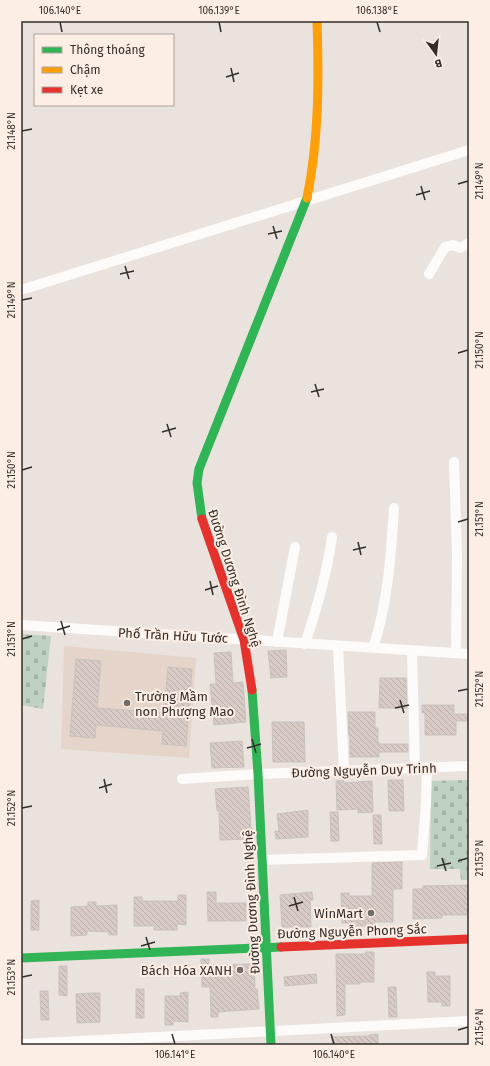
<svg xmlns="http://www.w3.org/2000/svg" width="490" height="1066" viewBox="0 0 490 1066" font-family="'Fira Sans',sans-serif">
  <defs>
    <pattern id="cemetery-stones" width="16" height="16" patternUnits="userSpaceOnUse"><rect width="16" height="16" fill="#bfd2c2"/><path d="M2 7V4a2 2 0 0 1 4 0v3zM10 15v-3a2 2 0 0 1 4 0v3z" fill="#a5b5a7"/></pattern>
    <pattern id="building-back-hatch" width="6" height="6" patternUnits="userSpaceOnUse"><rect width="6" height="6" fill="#d8cac4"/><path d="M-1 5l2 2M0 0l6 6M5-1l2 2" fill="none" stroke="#baaea9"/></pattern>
  </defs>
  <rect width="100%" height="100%" fill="#eae2dd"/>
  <path fill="#e4d4ca" d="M64 646 196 658 189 758 61 749Z"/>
  <path fill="url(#cemetery-stones)" d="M21 634 51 636 43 709 21 705Z
    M469 780V880H461L460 869H430L431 781Z"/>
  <path fill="url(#building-back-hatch)" stroke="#c8c2be" d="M286 650 287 677 271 678 268 651Z
    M231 652 233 683 243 682 246 722 214 725 210 684H216L214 653Z
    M76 659 101 661 97 708 164 713 168 667 192 669 186 746 162 744 163 731 96 725 95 738 70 736Z
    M380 678H406L407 708H379Z
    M422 705H454V714H469V721H456V735H425V713H422Z
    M348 712H375V728H378V742H379V744H408V752H379V757H350V736H349Z
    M272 722H304L305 762H273Z
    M242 741 244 767 212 768 210 743Z
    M344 780V783L372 781 373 812 358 813V809L337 810 336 781Z
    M388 780H403L404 811H389Z
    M248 787 252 839 220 840 219 811H217L215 789Z
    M308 810V837L276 839 275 831H279L277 814Z
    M330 812H338L339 841H331Z
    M373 815H381L382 844H374Z
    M402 862V889H393V922H375V926H354V923H342L341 893H349V896H372V863Z
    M469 885V915H442V918L413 919V889H423V886Z
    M207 892H216V903H246V921H208Z
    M312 892 313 900H310L311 927H282L280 895Z
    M178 895H186V925L177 924V930H154V926H134V897H142V901H178Z
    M39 900V930H31V901Z
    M88 902H96V906L117 905V935H109V932L87 931V935L71 936V907L88 906Z
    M365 952H374V982H360V984H345V1015L337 1016 336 954H366Z
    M201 959H209V965L254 964 255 989H257L259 1009 218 1012V1017H211L210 987H202Z
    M59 966H67V996L59 995Z
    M427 972H435V976H450V1006H442V1002H428Z
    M316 974 317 983 285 986 284 977Z
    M388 987H396L397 1017H389Z
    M136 989H144V1018H136Z
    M40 991H48L49 1020H41Z
    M188 992V1022L173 1021V1025H165V996H180V993Z
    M92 993H100V1022L77 1023 76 994Z
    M378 1034V1045H332V1037L369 1036V1035Z"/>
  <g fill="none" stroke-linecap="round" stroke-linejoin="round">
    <path stroke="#fcfbfa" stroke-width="10" d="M429 274 445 247 453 245 460 248 469 243
      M21 290 469 150
      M454 462 457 554 456 653
      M21 625 469 654
      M277 642 295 547
      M305 644C317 608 327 574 332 537
      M338 646 344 771
      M373 648C388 603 391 555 394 508
      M412 651 415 768
      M182 779 258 774 469 766
      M262 860 422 855 426 803 427 768
      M21 1044 469 1021"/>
    <path stroke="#30b455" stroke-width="9" d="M202 519 197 483 199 469 307 198
      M252 690 258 774 271 1045
      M21 958 281 947"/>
    <path stroke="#ff9f0a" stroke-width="9" d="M307 198C319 139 319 80 317 21"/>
    <path stroke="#e5322d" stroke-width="9" d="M202 519 244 640 252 690
      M281 947 469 939"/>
  </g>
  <path fill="none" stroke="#332e2a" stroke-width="1.5" d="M60 22 62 32M219 22 221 32M377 22 380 32M231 68 234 82M226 77 239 73M22 131 32 129M458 184 468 181M421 186 425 200M416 195 430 191M273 226 277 239M268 234 282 231M125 266 129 279M120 274 134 271M22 300 32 298M458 353 468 350M315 384 319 397M311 392 324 389M167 424 171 437M162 432 176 428M22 470 32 467M458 522 468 519M358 542 361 555M353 550 366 547M210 581 213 595M205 590 218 586M61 621 65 635M57 630 70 626M22 639 32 636M458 691 468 689M400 700 404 713M395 708 409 705M252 739 256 753M247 748 261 744M104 779 107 793M99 788 112 784M22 808 32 806M442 858 446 871M458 861 468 858M437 866 451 863M294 897 298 911M289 906 303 902M146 937 150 950M141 946 155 942M22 977 32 975M458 1030 468 1027M172 1034 175 1044M331 1034 334 1044"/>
  <g fill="#736d69" stroke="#fdeee5" stroke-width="1.5">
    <circle cx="127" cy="703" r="4"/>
    <circle cx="371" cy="913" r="4"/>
    <circle cx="240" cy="970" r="4"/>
  </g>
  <g text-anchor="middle" stroke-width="4" stroke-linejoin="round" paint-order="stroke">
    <g font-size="13" fill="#332e2a" stroke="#fdeee5">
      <text transform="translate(235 578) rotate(72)" y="5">Đường Dương Đình Nghệ</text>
      <text transform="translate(173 635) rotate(3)" y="5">Phố Trần Hữu Tước</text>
      <text transform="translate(364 770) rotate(-2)" y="5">Đường Nguyễn Duy Trinh</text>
      <text transform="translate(251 902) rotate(-93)" y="5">Đường Dương Đình Nghệ</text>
      <text transform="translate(352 931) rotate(-2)" y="5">Đường Nguyễn Phong Sắc</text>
    </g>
    <g font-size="13" fill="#332e2a" stroke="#fdeee5" text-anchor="end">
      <text x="135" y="701" text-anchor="start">Trường Mầm<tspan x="135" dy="15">non Phượng Mao</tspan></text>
      <text x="363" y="918">WinMart</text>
      <text x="232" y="975">Bách Hóa XANH</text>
    </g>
  </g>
  <rect width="490" height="1066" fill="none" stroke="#fdeee5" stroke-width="44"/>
  <rect x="34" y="34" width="140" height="72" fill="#fdeee5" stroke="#aca19a"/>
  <rect x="42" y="47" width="20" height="6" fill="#30b455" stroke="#aca19a"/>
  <text x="70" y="54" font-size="12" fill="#332e2a">Thông thoáng</text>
  <rect x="42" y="67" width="20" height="6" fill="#ff9f0a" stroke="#aca19a"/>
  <text x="70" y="74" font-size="12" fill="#332e2a">Chậm</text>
  <rect x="42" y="87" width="20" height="6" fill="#e5322d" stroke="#aca19a"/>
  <text x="70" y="94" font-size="12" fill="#332e2a">Kẹt xe</text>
  <g transform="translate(436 54) rotate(165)" stroke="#fdeee5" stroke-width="3" paint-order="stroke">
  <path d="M0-3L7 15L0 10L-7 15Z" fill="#332e2a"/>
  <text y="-6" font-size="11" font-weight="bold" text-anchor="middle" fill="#332e2a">B</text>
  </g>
  <rect x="22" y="22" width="446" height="1022" fill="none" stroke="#332e2a" stroke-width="1.5"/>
  <g font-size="10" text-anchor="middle" fill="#332e2a">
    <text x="60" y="14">106.140°E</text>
    <text x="219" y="14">106.139°E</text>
    <text x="377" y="14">106.138°E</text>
    <text transform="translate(11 131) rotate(-90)" y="4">21.148°N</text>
    <text transform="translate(479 181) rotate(-90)" y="4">21.149°N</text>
    <text transform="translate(11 300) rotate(-90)" y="4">21.149°N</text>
    <text transform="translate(479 350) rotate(-90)" y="4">21.150°N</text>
    <text transform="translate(11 470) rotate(-90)" y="4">21.150°N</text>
    <text transform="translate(479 519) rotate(-90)" y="4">21.151°N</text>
    <text transform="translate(11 639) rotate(-90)" y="4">21.151°N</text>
    <text transform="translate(479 689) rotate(-90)" y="4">21.152°N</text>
    <text transform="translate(11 808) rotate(-90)" y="4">21.152°N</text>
    <text transform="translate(479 858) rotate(-90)" y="4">21.153°N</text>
    <text transform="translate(11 977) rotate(-90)" y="4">21.153°N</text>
    <text transform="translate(479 1027) rotate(-90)" y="4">21.154°N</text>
    <text x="175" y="1058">106.141°E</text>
    <text x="334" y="1058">106.140°E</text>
  </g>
</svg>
